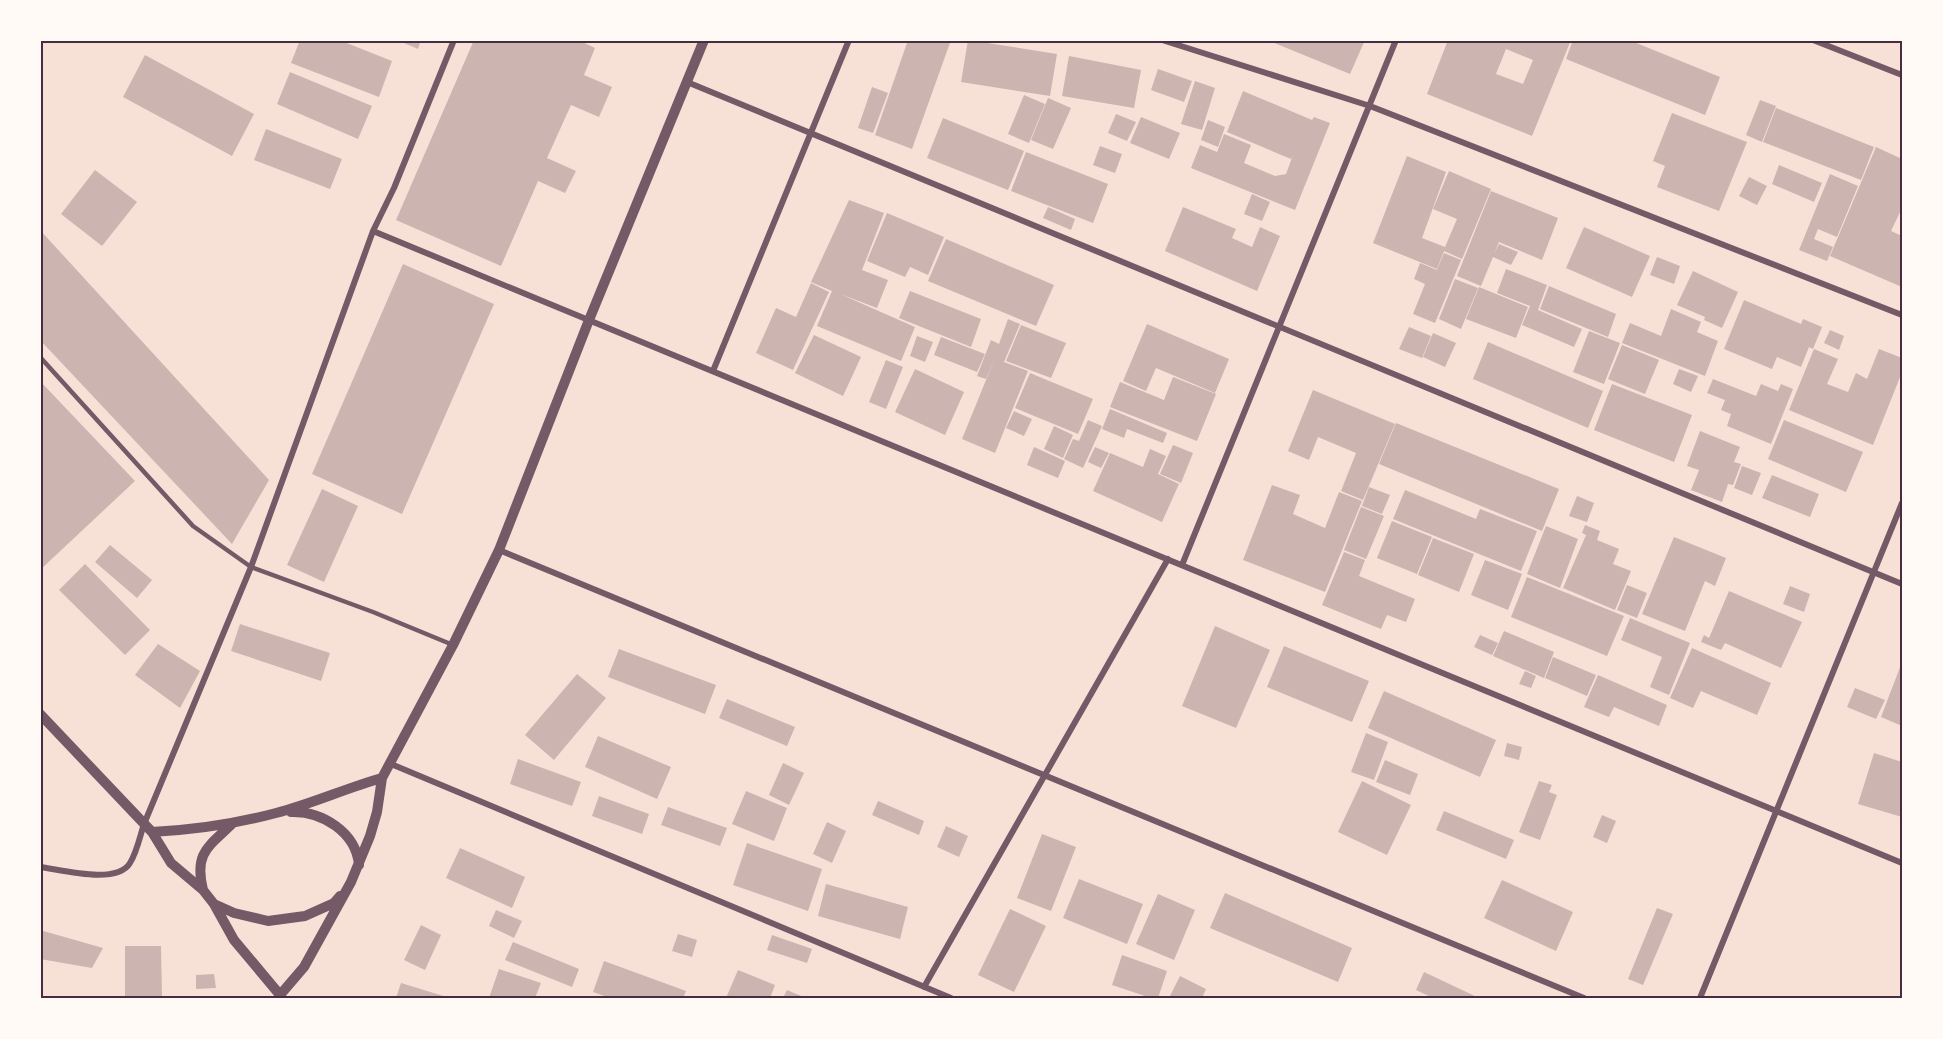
<svg xmlns="http://www.w3.org/2000/svg" width="1943" height="1039" viewBox="0 0 1943 1039" font-family="'DejaVu Sans',sans-serif">
  <rect width="100%" height="100%" fill="#f7e1d7"/>
  <path fill="#ccb4b1" fill-rule="evenodd" d="M300 40H339L392 61 379 97 291 63Z
    M397 40H421L418 49Z
    M474 40H578L595 48 584 75 612 87 599 117 571 105 547 158 576 171 565 193 538 181 501 266 396 220Z
    M908 40H951L912 149 875 135Z
    M968 40 1057 54 1050 96 961 82Z
    M1273 40H1365L1350 74 1272 42Z
    M1448 40H1571L1532 136 1427 94ZM1506 49 1533 60 1523 84 1496 74Z
    M1573 40H1629L1720 77 1705 115 1566 59Z
    M145 55 254 114 232 156 123 97Z
    M1069 56 1141 70 1134 108 1062 96Z
    M1158 69 1192 81 1184 102 1151 90Z
    M290 72 372 106 358 139 277 104Z
    M1195 81 1215 88 1202 130 1181 124Z
    M872 87 888 93 873 133 858 128Z
    M1243 91 1312 120 1314 117 1330 123 1295 210 1191 168 1200 145 1217 152 1224 134 1251 145 1244 163 1275 176 1286 174 1293 155 1291 159 1227 132Z
    M1024 95 1045 104 1029 143 1008 134Z
    M1048 98 1071 108 1053 149 1031 140Z
    M1760 100 1776 106 1762 142 1746 135Z
    M1776 108 1874 147 1861 180 1763 142Z
    M1672 113 1747 142 1719 211 1657 187 1665 166 1653 161Z
    M1116 114 1136 122 1127 141 1108 133Z
    M1141 117 1180 133 1169 159 1130 143Z
    M943 118 1024 151 1008 190 927 158Z
    M1208 120 1225 127 1218 147 1201 140Z
    M266 129 342 159 330 189 254 160Z
    M1100 146 1122 154 1115 173 1093 165Z
    M1876 147 1902 159V208L1891 231 1902 236V287L1830 256Z
    M1026 152 1108 184 1093 223 1011 191Z
    M1407 156 1446 172 1422 238 1445 247 1457 219 1433 209 1449 171 1491 189 1462 259 1444 251 1437 269 1373 243Z
    M1779 165 1822 183 1814 202 1772 184Z
    M95 170 137 202 102 246 61 214Z
    M1830 174 1858 186 1837 237 1818 229 1814 239 1833 247 1827 261 1799 250Z
    M1749 177 1767 186 1757 205 1739 196Z
    M1491 191 1558 218 1542 260 1499 242 1494 254 1499 244 1518 252 1511 265 1493 257 1481 286 1457 276Z
    M1252 194 1270 202 1262 221 1244 214Z
    M849 200 884 213 862 270 888 280 877 308 840 294 915 327 901 361 817 326 832 291 811 282Z
    M1048 207 1075 219 1071 230 1043 218Z
    M1183 207 1236 229 1232 238 1252 247 1260 227 1280 236 1257 291 1165 251Z
    M887 213 944 237 928 275 910 267 905 277 867 261Z
    M1584 227 1650 256 1632 297 1566 268Z
    M40 230 269 480 232 544 40 340Z
    M946 239 1054 285 1036 326 928 281Z
    M1444 253 1461 260 1435 323 1413 314 1425 284 1414 279 1420 263 1437 270Z
    M1657 257 1680 266 1674 284 1650 275Z
    M403 264 494 304 402 514 312 474Z
    M1506 269 1547 285 1538 310 1582 329 1574 347 1522 325 1530 306 1497 293Z
    M1693 271 1738 292 1722 328 1704 320 1705 317 1677 305Z
    M1455 279 1478 288 1461 329 1439 319Z
    M811 283 829 292 793 370 756 353 776 308 796 317Z
    M1549 286 1616 314 1608 337 1540 309Z
    M1479 287 1528 307 1516 338 1466 319Z
    M910 291 981 319 971 347 899 318Z
    M1744 300 1801 324 1803 319 1822 327 1813 349 1809 347 1801 367 1777 357 1772 369 1724 349Z
    M1671 309 1701 322 1697 332 1718 341 1705 376 1622 343 1630 323 1661 336Z
    M1008 319 1020 324 1004 362 1028 371 995 453 962 439 995 358 986 379 977 376 991 340 999 344Z
    M1147 324 1229 359 1215 393 1156 368 1146 391 1123 381Z
    M1021 325 1066 343 1051 378 1006 361Z
    M1409 327 1431 336 1422 358 1399 349Z
    M1830 330 1844 336 1839 350 1824 343Z
    M1589 331 1620 343 1604 384 1573 372Z
    M1433 333 1456 343 1445 367 1423 357Z
    M814 335 861 357 843 396 795 373Z
    M917 336 933 342 925 362 910 356Z
    M941 337 985 354 977 372 934 355Z
    M1488 342 1603 391 1588 428 1473 379Z
    M1622 345 1659 360 1645 394 1608 379Z
    M1814 349 1838 359 1827 384 1848 392 1856 373 1867 379 1879 349 1902 358V372L1873 445 1789 410Z
    M886 360 903 367 886 409 869 402Z
    M915 369 964 392 945 435 895 412Z
    M1679 369 1698 376 1691 392 1673 384Z
    M1030 373 1093 399 1078 434 1015 408Z
    M1173 377 1216 394 1197 441 1110 407 1120 382 1164 400Z
    M1713 379 1756 396 1761 384 1778 391 1781 384 1793 389 1771 444 1727 426 1731 414 1721 410 1725 400 1707 393Z
    M40 381 135 481 40 570Z
    M1612 384 1692 415 1674 462 1594 430Z
    M1313 390 1395 424 1363 500 1341 491 1356 453 1318 437 1309 460 1288 451Z
    M1110 409 1167 433 1163 443 1127 429 1124 438 1102 429Z
    M1014 411 1032 419 1024 436 1006 428Z
    M1088 420 1102 426 1083 468 1064 459 1073 439 1079 441Z
    M1784 420 1863 452 1846 492 1768 459Z
    M1396 423 1559 489 1542 531 1379 464Z
    M1054 426 1073 435 1063 458 1044 449Z
    M1700 431 1740 447 1734 462 1741 464 1733 485 1728 484 1722 502 1691 490 1699 470 1687 466Z
    M1173 445 1193 453 1181 483 1160 474Z
    M1034 447 1065 461 1058 478 1027 465Z
    M1095 447 1109 453 1101 468 1088 462Z
    M1150 449 1166 456 1158 474 1179 484 1162 522 1093 491 1110 453 1143 467Z
    M1742 466 1761 473 1752 495 1734 488Z
    M1772 475 1819 494 1810 517 1762 498Z
    M1272 485 1300 495 1293 514 1325 528 1339 492 1362 501 1325 592 1243 560Z
    M1369 487 1390 495 1382 514 1362 506Z
    M322 489 358 506 324 582 287 565Z
    M1405 490 1476 519 1480 509 1537 531 1521 571 1393 519Z
    M1577 496 1594 503 1587 522 1569 516Z
    M1361 507 1384 516 1366 559 1344 550Z
    M1392 521 1432 537 1417 574 1377 558Z
    M1585 525 1600 531 1597 540 1619 549 1613 564 1631 571 1615 610 1563 588 1586 535 1582 533Z
    M1546 526 1578 539 1560 588 1527 574Z
    M1674 537 1726 558 1715 586 1705 581 1685 631 1642 614Z
    M1433 538 1474 554 1459 592 1418 575Z
    M110 545 152 580 137 598 95 562Z
    M1344 552 1365 560 1359 576 1415 599 1406 622 1387 615 1381 629 1322 605Z
    M1485 560 1522 574 1508 610 1471 595Z
    M85 564 150 630 125 655 59 590Z
    M1527 577 1624 616 1607 656 1511 617Z
    M1627 585 1647 593 1637 618 1617 610Z
    M1790 586 1810 594 1804 612 1783 604Z
    M1729 591 1802 622 1781 668 1725 643 1721 650 1701 642 1704 635 1709 638Z
    M1630 618 1690 643 1669 695 1650 687 1662 657 1621 640Z
    M240 624 330 653 321 681 231 651Z
    M1215 626 1270 650 1236 728 1182 706Z
    M1504 631 1554 652 1544 678 1493 656Z
    M1480 635 1498 643 1492 655 1474 647Z
    M158 644 200 671 180 708 135 675Z
    M1284 646 1369 681 1352 722 1267 687Z
    M1692 648 1771 683 1757 715 1701 691 1693 708 1670 698Z
    M619 649 716 685 705 714 608 677Z
    M1553 657 1596 675 1587 696 1545 678Z
    M1902 662V726L1881 717Z
    M1525 671 1536 676 1531 688 1519 684Z
    M577 674 606 698 554 760 525 735Z
    M1598 675 1667 705 1659 726 1614 707 1609 717 1584 707Z
    M1855 688 1885 700 1876 719 1847 707Z
    M1384 691 1496 740 1480 777 1368 728Z
    M727 699 795 727 787 746 719 718Z
    M1366 733 1388 742 1374 780 1351 772Z
    M598 736 671 767 657 799 585 767Z
    M1507 743 1522 747 1519 760 1504 756Z
    M1874 753 1902 762V817L1858 804Z
    M518 759 581 782 572 806 510 784Z
    M1385 760 1418 774 1410 795 1376 782Z
    M783 763 804 773 789 805 769 795Z
    M1362 781 1411 805 1387 855 1338 832Z
    M1539 781 1552 785 1549 792 1557 795 1540 840 1519 832Z
    M746 791 787 808 774 841 732 824Z
    M599 796 649 814 642 834 592 816Z
    M878 801 924 821 919 835 872 815Z
    M668 807 727 828 720 846 661 825Z
    M1444 811 1514 840 1506 859 1436 830Z
    M1602 815 1616 821 1607 843 1593 837Z
    M827 822 846 831 832 863 813 854Z
    M946 826 968 836 959 857 937 847Z
    M1042 834 1076 847 1051 911 1017 898Z
    M747 843 822 869 808 911 733 885Z
    M460 848 525 877 512 908 446 878Z
    M1079 879 1143 904 1127 944 1063 918Z
    M1502 880 1573 912 1556 951 1484 918Z
    M826 884 908 907 900 939 818 916Z
    M1225 893 1352 948 1338 982 1210 928Z
    M1158 894 1195 910 1174 960 1136 944Z
    M1657 908 1673 914 1643 985 1628 979Z
    M1010 909 1046 926 1014 992 978 975Z
    M496 910 522 921 514 938 489 926Z
    M421 925 441 935 425 970 404 960Z
    M40 930 103 948 92 968 40 959Z
    M678 934 697 940 692 957 672 951Z
    M772 935 812 949 807 963 767 950Z
    M513 942 579 969 572 987 505 960Z
    M125 946H161L162 998H125Z
    M1122 955 1167 971 1158 998H1151L1112 985Z
    M604 961 686 991 683 998H610L593 992Z
    M499 969 541 983 535 998H489Z
    M738 970 775 985 770 998H726Z
    M1424 972 1479 998H1433L1416 990Z
    M214 974 216 988 196 989V975Z
    M1180 976 1206 989 1202 998H1169Z
    M401 983 450 998H396Z
    M787 990 806 998H783Z"/>
  <g fill="none" stroke-linecap="round" stroke-linejoin="round">
    <path stroke="#755966" stroke-width="4.5" d="M40 357 193 526 251 567 373 612 453 645"/>
    <path stroke="#755966" stroke-width="6" d="M1162 40 1370 106 1902 315
      M1813 40 1902 75
      M687 82 1902 584
      M373 231 1902 863
      M713 371 849 40
      M499 550 1584 998
      M1182 565 1396 40
      M391 764 951 998
      M40 867C62 870 117 885 130 863 137 852 140 836 144 824L251 567 373 231 394 188 454 40
      M924 987 1168 559
      M1700 998 1902 503"/>
    <path stroke="#755966" stroke-width="10" d="M40 714 152 832 171 863 203 890 214 904 234 913 268 921 305 916 334 903 340 896
      M291 812C322 811 356 832 359 865
      M152 832C195 830 235 824 276 813 312 804 346 788 382 778
      M203 890C194 853 208 847 232 824
      M214 904 234 940 280 995
      M279 998 280 995 304 967 351 882 370 836 377 812 382 778 453 645 499 550 589 320 704 40"/>
  </g>
  <rect width="1943" height="1039" fill="none" stroke="#fffaf5" stroke-width="84"/>
  <rect x="42" y="42" width="1859" height="955" fill="none" stroke="#4a2c40" stroke-width="2"/>
</svg>
